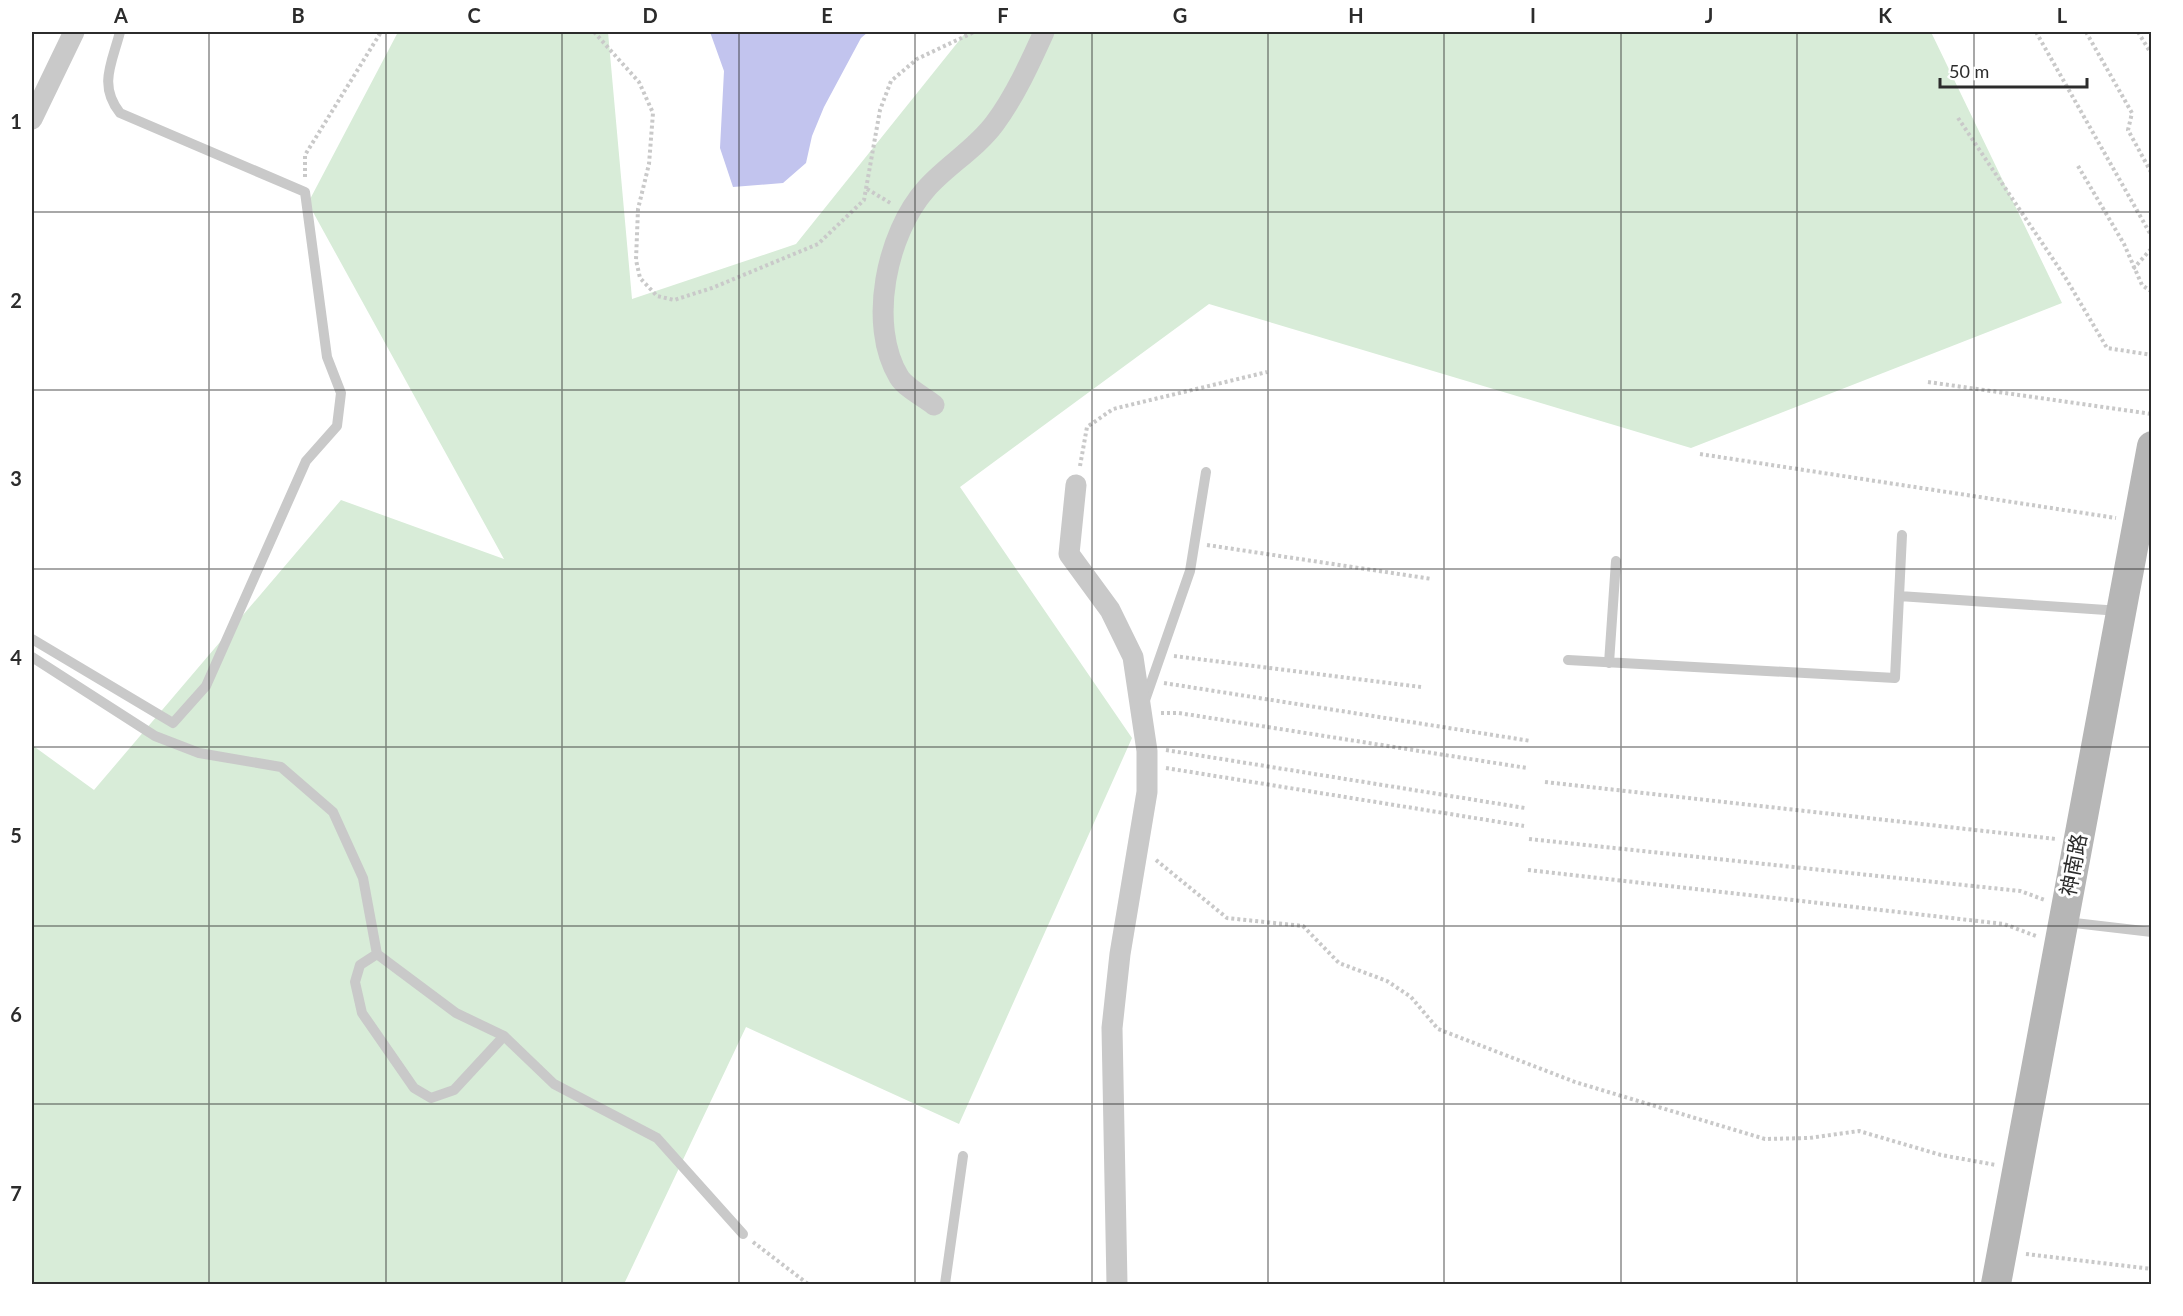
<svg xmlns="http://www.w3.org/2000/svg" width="2183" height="1316" viewBox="0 0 2183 1316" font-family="Lato,'Noto Sans SC',sans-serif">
  <rect width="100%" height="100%" fill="#fff"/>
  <path fill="#d8ecd8" d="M398 32H608L632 299 796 244 966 32H1931L2062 303 1691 448 1209 304 960 487 1132 738 959 1124 746 1027 624 1284H32V745L94 790 341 500 504 559 308 203Z"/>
  <path fill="#c2c4ee" d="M710 32H868L861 38 824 107 812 136 806 163 783 183 733 187 720 148 724 71Z"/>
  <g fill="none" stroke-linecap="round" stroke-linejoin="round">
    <path stroke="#c9c9c9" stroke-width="4" stroke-dasharray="3 3" stroke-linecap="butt" d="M594 32 639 82 653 113 649 164 638 209 636 260 640 278 657 296 674 300 712 288 818 244 864 200 880 110 891 81 917 59 974 32
      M2036 32 2152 237
      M2086 32 2132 113 2128 130 2152 174
      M2138 32 2152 55
      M1958 118 2065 277 2107 348 2152 355
      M2078 166 2124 244 2142 285 2152 292
      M305 177V155L381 32
      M867 189 892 204
      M2133 269 2152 248
      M1928 382 2152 414
      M1700 454 2116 518
      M1080 466 1087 427 1113 409 1267 372
      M1207 545 1432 579
      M1174 656 1421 687
      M1164 683 1531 741
      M1161 713H1179L1527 768
      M1166 750 1525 808
      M1166 768 1524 826
      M1545 782 2056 839
      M1529 839 2020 891 2045 900
      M1156 860 1227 918 1303 926 1339 963 1387 981 1411 997 1438 1029 1575 1082 1765 1139 1809 1138 1859 1131 1941 1155 1996 1165
      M1528 870 2004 924 2036 936
      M753 1242 808 1284
      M2026 1254 2152 1269
      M614 1284H617"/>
    <path stroke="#c9c9c9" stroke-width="10" d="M1899 596 2121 611
      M32 639 173 723 206 686 306 461 337 426 341 393 327 357 305 192 120 113C98 85 112 63 120 32
      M32 657 155 736 199 753 281 767 333 812 363 878 377 954 456 1013 504 1036 554 1084 657 1138 743 1234
      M1568 660 1895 678 1902 535
      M1609 663 1616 561
      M1144 703 1190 571 1206 472
      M2066 922 2152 932
      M377 954 360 965 355 982 362 1013 414 1088 431 1098 454 1090 504 1036
      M945 1284 963 1156"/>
    <path stroke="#c9c9c9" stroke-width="21" d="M32 119 74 32
      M934 405C924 397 906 388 899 377 867 324 887 233 926 189 946 166 976 149 995 123 1015 96 1030 63 1044 32
      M1076 485 1069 554 1110 610 1133 657 1147 751V792L1120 954 1112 1028 1117 1284"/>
    <path stroke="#b6b6b6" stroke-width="30" d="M1996 1284 2152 446"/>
  </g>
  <path fill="none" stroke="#2c2c2c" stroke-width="1.5" stroke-opacity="0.55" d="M209 32V1284M386 32V1284M562 32V1284M739 32V1284M915 32V1284M1092 32V1284M1268 32V1284M1444 32V1284M1621 32V1284M1797 32V1284M1974 32V1284M32 212H2152M32 390H2152M32 569H2152M32 747H2152M32 926H2152M32 1104H2152"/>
  <g text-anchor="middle" stroke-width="6" stroke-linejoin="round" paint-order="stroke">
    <g font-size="21" fill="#2c2c2c" stroke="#fff">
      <text transform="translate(2074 865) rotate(-79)" y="7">神南路</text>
    </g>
  </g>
  <rect width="2183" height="1316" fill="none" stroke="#ffffff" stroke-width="66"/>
  <path d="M1940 78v9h147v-9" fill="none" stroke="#2c2c2c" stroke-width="3"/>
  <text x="1949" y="78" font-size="18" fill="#2c2c2c" stroke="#ffffff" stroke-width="4.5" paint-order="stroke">50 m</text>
  <rect x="33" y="33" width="2117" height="1250" fill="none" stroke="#2c2c2c" stroke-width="2"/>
  <g font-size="20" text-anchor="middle" font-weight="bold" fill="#2c2c2c">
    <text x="121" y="23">A</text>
    <text x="298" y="23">B</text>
    <text x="474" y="23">C</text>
    <text x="650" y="23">D</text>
    <text x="827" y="23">E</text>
    <text x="1003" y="23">F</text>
    <text x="1180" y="23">G</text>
    <text x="1356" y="23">H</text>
    <text x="1533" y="23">I</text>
    <text x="1709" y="23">J</text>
    <text x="1885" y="23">K</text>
    <text x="2062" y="23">L</text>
    <text x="16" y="129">1</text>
    <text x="16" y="308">2</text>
    <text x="16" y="486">3</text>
    <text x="16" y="665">4</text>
    <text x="16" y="843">5</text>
    <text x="16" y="1022">6</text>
    <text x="16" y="1201">7</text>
  </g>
</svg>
